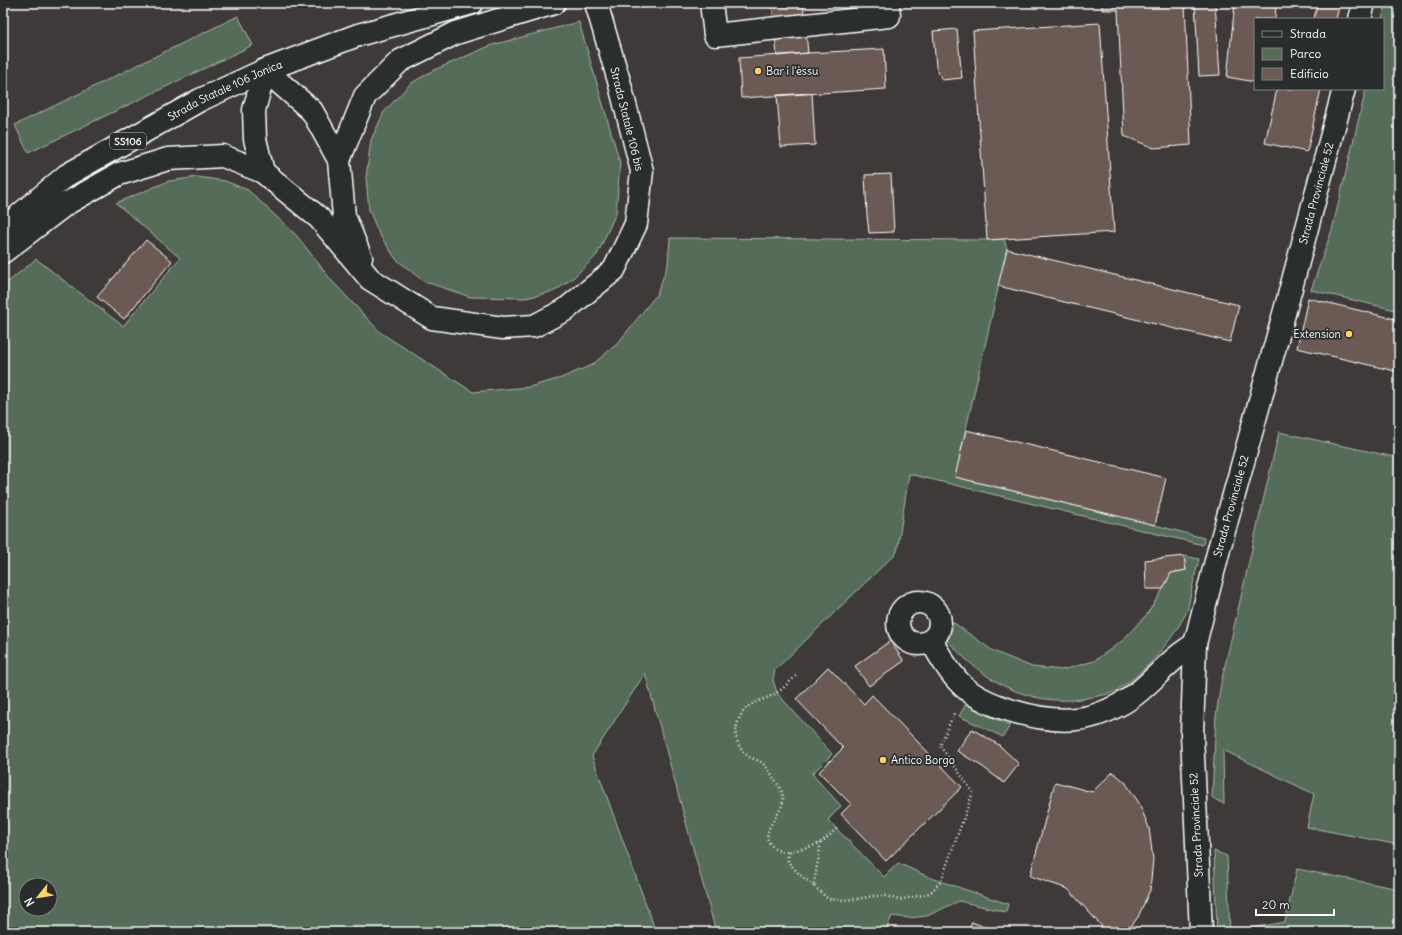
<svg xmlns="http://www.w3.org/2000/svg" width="1402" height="935" viewBox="0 0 1402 935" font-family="Delius,sans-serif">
  <rect width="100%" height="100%" fill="#3d3a39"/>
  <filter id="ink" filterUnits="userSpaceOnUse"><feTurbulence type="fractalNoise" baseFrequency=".025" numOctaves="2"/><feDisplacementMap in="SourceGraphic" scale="8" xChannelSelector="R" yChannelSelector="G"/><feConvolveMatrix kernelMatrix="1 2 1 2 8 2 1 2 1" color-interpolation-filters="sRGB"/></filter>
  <g filter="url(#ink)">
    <path fill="#556c59" stroke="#aab6ac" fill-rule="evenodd" d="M1386 3H1399V311L1311 290 1332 230 1366 89H1383L1382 19Z
      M238 16 253 45 28 153 15 125Z
      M579 22 620 163 616 213 597 255 573 278 555 291 526 298 470 297 423 281 396 259 379 234 369 210 366 178 371 140 384 112 410 84 432 71 492 45Z
      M198 177 225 181 248 190 297 236 332 281 381 333 473 392 529 387 561 378 592 365 618 343 657 294 668 264 670 238 987 240 1004 239 1007 249 955 477 1155 525 1204 538 1203 545 909 474 897 552 775 670 773 680 777 693 832 754 812 774 841 806 828 820 884 877 898 863 931 878 1008 904 1006 912 959 901 927 916 909 918 892 916 885 932H716L645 673 592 756 656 932H3V286L36 259 123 326 180 258 116 203 169 181ZM26 885H50V909H26Z
      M1279 432 1399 458V845L1307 827 1314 794 1223 750 1224 804 1212 798 1216 716 1221 683Z
      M1184 556 1199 559C1196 571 1193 584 1190 597 1189 603 1188 610 1185 615 1170 644 1141 678 1111 693 1104 696 1094 696 1087 698 1028 709 978 678 942 634L950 620 993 651 1032 667 1062 670 1094 661 1122 641 1147 614 1163 589 1171 573 1186 570Z
      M966 704 984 714 1010 725 1003 737 959 716Z
      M1214 851 1227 856 1230 932 1285 922 1297 869 1399 889V932H1217Z"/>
    <path fill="#6a5a52" stroke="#fff" d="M772 3H803L808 53 777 56Z
      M1102 3H1185L1191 145 1154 148 1124 136 1118 10H1102Z
      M1195 3H1215L1220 75 1199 76Z
      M1235 3H1276L1275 19H1255V82L1227 77Z
      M1317 3H1340L1336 19H1314Z
      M1100 23 1114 232 987 240 973 31Z
      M957 29 962 78 942 80 936 67 933 31Z
      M884 49 886 89 741 98 739 58 808 53Z
      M1277 89H1321L1307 152 1265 143Z
      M812 93 815 145 781 147 777 95Z
      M891 174 894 232 869 233 867 215 865 175Z
      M146 240 172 261 124 319 97 297Z
      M1007 249 1239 305 1230 342 998 286Z
      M1308 298 1399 320V372L1297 348Z
      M966 430 1166 478 1155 525 955 477Z
      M1184 556 1186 570 1171 573 1163 589H1146L1145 560Z
      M890 641 904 661 869 686 855 666Z
      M828 667 864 704 872 695 962 787 886 861 841 814 851 804 819 772 843 748 796 699Z
      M972 729 999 745 1019 764 1004 783 983 767 957 751Z
      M1113 772 1125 782 1139 803 1149 828 1153 859 1150 890 1138 917 1127 932H1107L1068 889 1030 876 1055 782 1092 792Z
      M972 922 997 932H968Z"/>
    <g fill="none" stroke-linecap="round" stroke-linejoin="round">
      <g stroke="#fff" stroke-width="25">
        <g id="minor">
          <path d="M711 3 715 35 889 16 888 3"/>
          <path d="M1360 19 1364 3"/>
          <circle cx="919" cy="623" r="21"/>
          <path d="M931 640C939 655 948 671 960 683 982 707 1044 723 1076 719 1091 718 1106 712 1119 705 1142 693 1158 672 1178 656 1183 652 1189 648 1195 644"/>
          <path id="s1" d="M1201 932 1192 734 1195 644 1219 549 1287 303 1344 89"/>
        </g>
      </g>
      <g stroke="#fff" stroke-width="25">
        <g id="major">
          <path d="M265 70 312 111 339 160 344 216 361 258"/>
          <path d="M339 160 365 96 400 61 456 33 554 3"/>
          <path d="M263 172 255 139 254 110 265 70"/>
          <path id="s2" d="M3 229 67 175 200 100 265 70 358 35 472 3"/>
          <path d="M3 252 66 204 119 174 168 159 223 156 263 172 319 218 370 279 432 318 503 328 534 326 565 310 614 270 636 224 642 171 619 81 596 3"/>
        </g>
      </g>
      <path stroke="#fff" stroke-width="2.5" stroke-dasharray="1 3" stroke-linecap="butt" d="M796 676C790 681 784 688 778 692 761 703 745 700 738 722 733 735 737 748 749 757 753 759 759 760 762 763 767 767 772 775 775 780 778 784 783 792 783 797 786 813 754 832 774 848 779 852 786 852 792 851 801 849 813 847 821 842 826 839 832 833 837 828
        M820 843C820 857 815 871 814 886L828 899 839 900 857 899 873 896H886L899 900 927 894 932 891 941 881 973 792 940 746 955 711
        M788 852V862L801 876 814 886"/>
      <use href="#minor" stroke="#2a2d2e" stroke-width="22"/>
      <use href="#major" stroke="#2a2d2e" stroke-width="22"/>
    </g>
  </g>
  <g fill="#ffd166" stroke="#2a2d2e" stroke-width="1.5">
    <circle cx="758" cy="71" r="4"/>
    <circle cx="1349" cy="334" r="4"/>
    <circle cx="883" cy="760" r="4"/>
  </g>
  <g text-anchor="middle" stroke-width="3.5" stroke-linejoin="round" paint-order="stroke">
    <rect fill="#2a2d2e" stroke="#bfc0c0" stroke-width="1" x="110" y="133" width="36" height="16" rx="3"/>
    <g font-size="10" font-weight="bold" fill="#fff">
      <text x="128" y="145">SS106</text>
    </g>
    <g font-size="11" fill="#fff" stroke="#2a2d2e" text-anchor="start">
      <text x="766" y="75">Bar ì l'èssu</text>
      <text x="1341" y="338" text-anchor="end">Extension</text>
      <text x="891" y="764">Antico Borgo</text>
    </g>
    <g font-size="11" fill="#fff" stroke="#2a2d2e">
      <text dy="4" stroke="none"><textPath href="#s2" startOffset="263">Strada Statale 106 Jonica</textPath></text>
      <text transform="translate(627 119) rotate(76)" y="4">Strada Statale 106 bis</text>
      <text dy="4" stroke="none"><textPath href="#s1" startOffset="755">Strada Provinciale 52</textPath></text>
      <text dy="4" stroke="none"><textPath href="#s1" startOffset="431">Strada Provinciale 52</textPath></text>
      <text transform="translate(1196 825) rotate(-93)" y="4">Strada Provinciale 52</text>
    </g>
  </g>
  <rect width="1402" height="935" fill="none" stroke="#2a2d2e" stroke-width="16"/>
  <rect x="8" y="8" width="1386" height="919" fill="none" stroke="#fff" stroke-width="1.5" filter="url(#ink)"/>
  <rect x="1254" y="18" width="130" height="72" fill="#2a2d2e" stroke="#7f8182"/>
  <rect x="1262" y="31" width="20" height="6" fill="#2a2d2e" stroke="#7f8182"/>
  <text x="1290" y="38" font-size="12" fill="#ffffff">Strada</text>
  <rect x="1262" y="48" width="20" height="12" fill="#556c59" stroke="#7f8182"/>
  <text x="1290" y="58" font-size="12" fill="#ffffff">Parco</text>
  <rect x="1262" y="68" width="20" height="12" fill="#6a5a52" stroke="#7f8182"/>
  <text x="1290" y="78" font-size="12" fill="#ffffff">Edificio</text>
  <g transform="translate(38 897) rotate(240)"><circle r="19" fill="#2a2d2e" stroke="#7f8182"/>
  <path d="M0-3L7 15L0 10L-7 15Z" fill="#ffd166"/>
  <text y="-6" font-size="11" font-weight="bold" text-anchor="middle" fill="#ffffff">N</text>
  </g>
  <path d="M1256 909v6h78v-6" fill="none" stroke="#ffffff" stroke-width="2"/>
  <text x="1262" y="909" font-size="12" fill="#ffffff" stroke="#2a2d2e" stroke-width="3" paint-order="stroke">20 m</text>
</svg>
